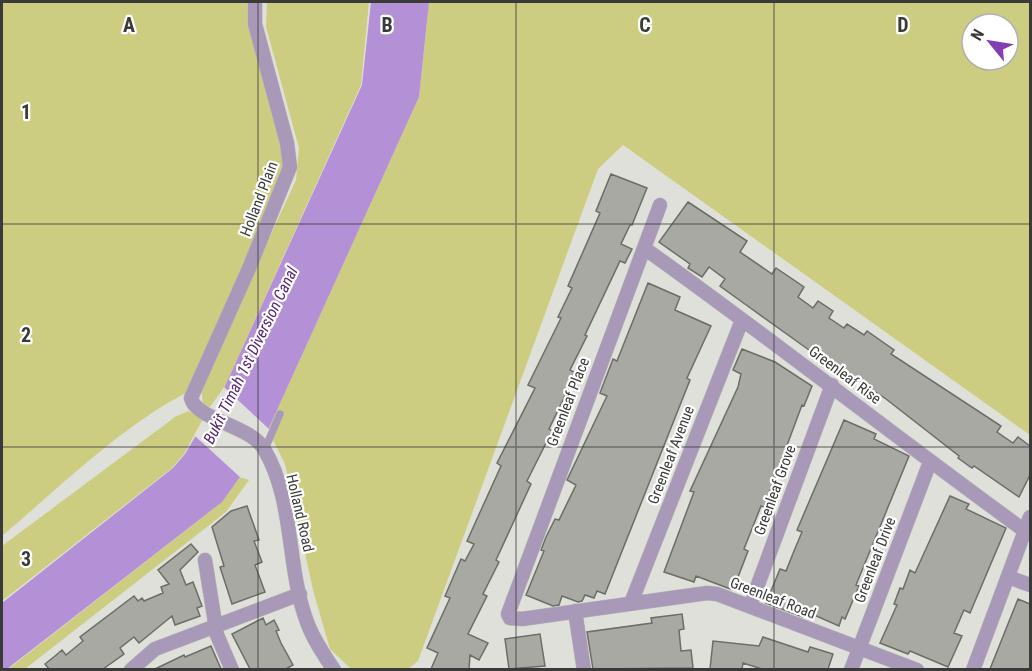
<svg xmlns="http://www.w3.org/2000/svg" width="1032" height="671" viewBox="0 0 1032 671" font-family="'Roboto Condensed',sans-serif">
  <rect width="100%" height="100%" fill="#e0e0db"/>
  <path fill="#cccd81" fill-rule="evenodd" d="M2 2H249L284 150 286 177 186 393C120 427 59 488 2 536Z
    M267 2H369L361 85 225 386 210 407 203 405 201 386 296 180 299 148 266 27Z
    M429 2H1030V435L623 145 598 169 418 661 408 669H351L330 649 314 594 285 464 268 430 419 97ZM972 24H1008V60H972Z
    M188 411 203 419 184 454 172 468 2 601V546L175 417Z
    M240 477 249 480 226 512 25 669 7 670 222 502Z"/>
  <path fill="#b490d7" d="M371 2H429L419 97 268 430 240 477 222 502 7 669 2 670V603L173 468 185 454 225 386 362 85Z"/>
  <path fill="#e0e0db" d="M224 387 270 430 241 478 194 435Z"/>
  <path fill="#a9a9a4" stroke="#6d6d68" stroke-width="1.5" d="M611 174 647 188 632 225H630L621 244 632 249 625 263 620 261 585 335 587 336 570 370 576 373 549 429 552 431 527 481 531 484 496 560 499 562 483 594 487 596 468 634 488 643 479 660 470 655 469 669H431L438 653 427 648 450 598 445 596 461 559 465 561 474 544 467 541 501 466 497 463 535 388 528 385 561 318 558 317 572 288 568 286 600 213 596 211Z
    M688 202 747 241 740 252 772 274 776 268 804 287 798 297 813 308 818 301 833 311 829 318 844 328 847 324 864 335 867 331 894 350 891 354 1001 426 997 432 1013 443 1018 437 1030 446V475L1019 497 974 466 972 468 958 458 959 456 886 399 836 365 835 368 823 360 749 307 720 286 725 279 709 267 702 277 688 268 690 264 659 242Z
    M648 283 680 297 675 310 711 326 687 378 690 380 605 594 597 591 594 598 585 595 582 601 578 602 562 596 559 605 553 606 526 595 544 551 541 550 546 537 555 519 559 520 576 485 567 480 607 396 600 393 613 359 617 361Z
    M742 349 775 362 812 386 804 406 802 405 764 507 761 506 744 549 748 551 733 590 696 576 694 582 664 572 694 492 690 491 738 387 741 374 733 370Z
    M844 420 876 434 874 439 909 456 856 585 859 586 845 619 842 617 839 626 805 611 803 617 766 603 780 569 786 571 794 551 802 532 797 530Z
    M950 496 969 504 966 509 1006 528 970 613 964 610 954 633 962 636 948 667 910 651 908 654 880 643 897 605 894 604 900 588 903 589 910 570 915 573Z
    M247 506 259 540 254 541 262 562 255 565 265 592 232 604 220 567 224 566 212 527 231 511Z
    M191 544 198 552 180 570 186 585 193 582 202 606 197 608 200 616 175 625 172 616 139 643 134 637 120 648 124 654 103 669H49L45 664 55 656 62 650 66 655 83 641 80 637 134 596 138 601 142 598 144 601 163 593 161 587 169 584 158 570Z
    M1018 599 1030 604V669H990Z
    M682 614 684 629 679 630 681 651 691 650 693 668 593 669 587 632 652 623 651 618Z
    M263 618 266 625 274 620 279 630 276 631 281 643 293 665 286 669H250L232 634Z
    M540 634 545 666 509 669 505 639Z
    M763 637 808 652 810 647 833 654 828 669H762L743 663 742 669H710L713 641 759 646Z
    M211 646 221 669H155L184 655 185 657Z"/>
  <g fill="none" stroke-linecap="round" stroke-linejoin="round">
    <g stroke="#bbbbb7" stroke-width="8">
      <path id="lane" d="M265 449 280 414"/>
    </g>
    <g stroke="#bbbbb7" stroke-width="15">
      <path id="street" d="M255 2V24L287 143 290 167 250 266 191 398C196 420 250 425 264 449 295 501 286 566 307 622 313 639 324 655 334 670
        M660 205 508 614 510 618 522 619 707 593 717 594 917 670
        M644 248C773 340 897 438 1025 531
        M205 560 217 635 232 670
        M1008 577 1030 585
        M631 603 742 320
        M750 606 832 385
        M575 611 584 670
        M131 670 155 649 300 594
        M851 670 930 462
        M973 670 1030 517"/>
    </g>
    <use href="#lane" stroke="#a999b9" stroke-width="7"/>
    <use href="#street" stroke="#a999b9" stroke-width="14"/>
  </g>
  <path fill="none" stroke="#3a3a38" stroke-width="1.5" stroke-opacity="0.55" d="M258 2V670M516 2V670M774 2V670M2 224H1030M2 447H1030"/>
  <g text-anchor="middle" stroke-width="4.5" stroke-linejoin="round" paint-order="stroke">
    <g font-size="15" fill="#3a3a38" stroke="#fff">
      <text transform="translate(259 199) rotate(-69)" y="5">Holland Plain</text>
      <text transform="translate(845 375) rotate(37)" y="5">Greenleaf Rise</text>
      <text transform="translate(568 402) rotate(-69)" y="5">Greenleaf Place</text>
      <text transform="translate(671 455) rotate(-69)" y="5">Greenleaf Avenue</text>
      <text transform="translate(775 490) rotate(-70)" y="5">Greenleaf Grove</text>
      <text transform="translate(300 513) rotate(77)" y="5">Holland Road</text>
      <text transform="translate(875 560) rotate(-69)" y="5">Greenleaf Drive</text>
      <text transform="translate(773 598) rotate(21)" y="5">Greenleaf Road</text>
    </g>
    <g font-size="16" font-style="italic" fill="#552578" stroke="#fff">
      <text transform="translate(250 355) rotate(-64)" y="6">Bukit Timah 1st Diversion Canal</text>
    </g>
  </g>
  <g font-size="20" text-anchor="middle" font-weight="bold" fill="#3a3a38" stroke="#fff" stroke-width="4.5" stroke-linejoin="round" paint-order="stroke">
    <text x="129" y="32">A</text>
    <text x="387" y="32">B</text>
    <text x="645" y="32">C</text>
    <text x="903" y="32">D</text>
    <text x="26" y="119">1</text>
    <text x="26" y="342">2</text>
    <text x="26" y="566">3</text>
  </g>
  <rect width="1032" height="671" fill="none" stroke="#3a3a38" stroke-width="6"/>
  <g transform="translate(990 42) rotate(300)"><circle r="28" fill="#ffffff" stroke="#b0b0af" stroke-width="1.5"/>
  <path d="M0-4.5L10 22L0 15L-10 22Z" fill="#813fb3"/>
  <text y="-9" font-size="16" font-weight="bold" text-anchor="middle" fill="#3a3a38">N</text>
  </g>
</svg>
